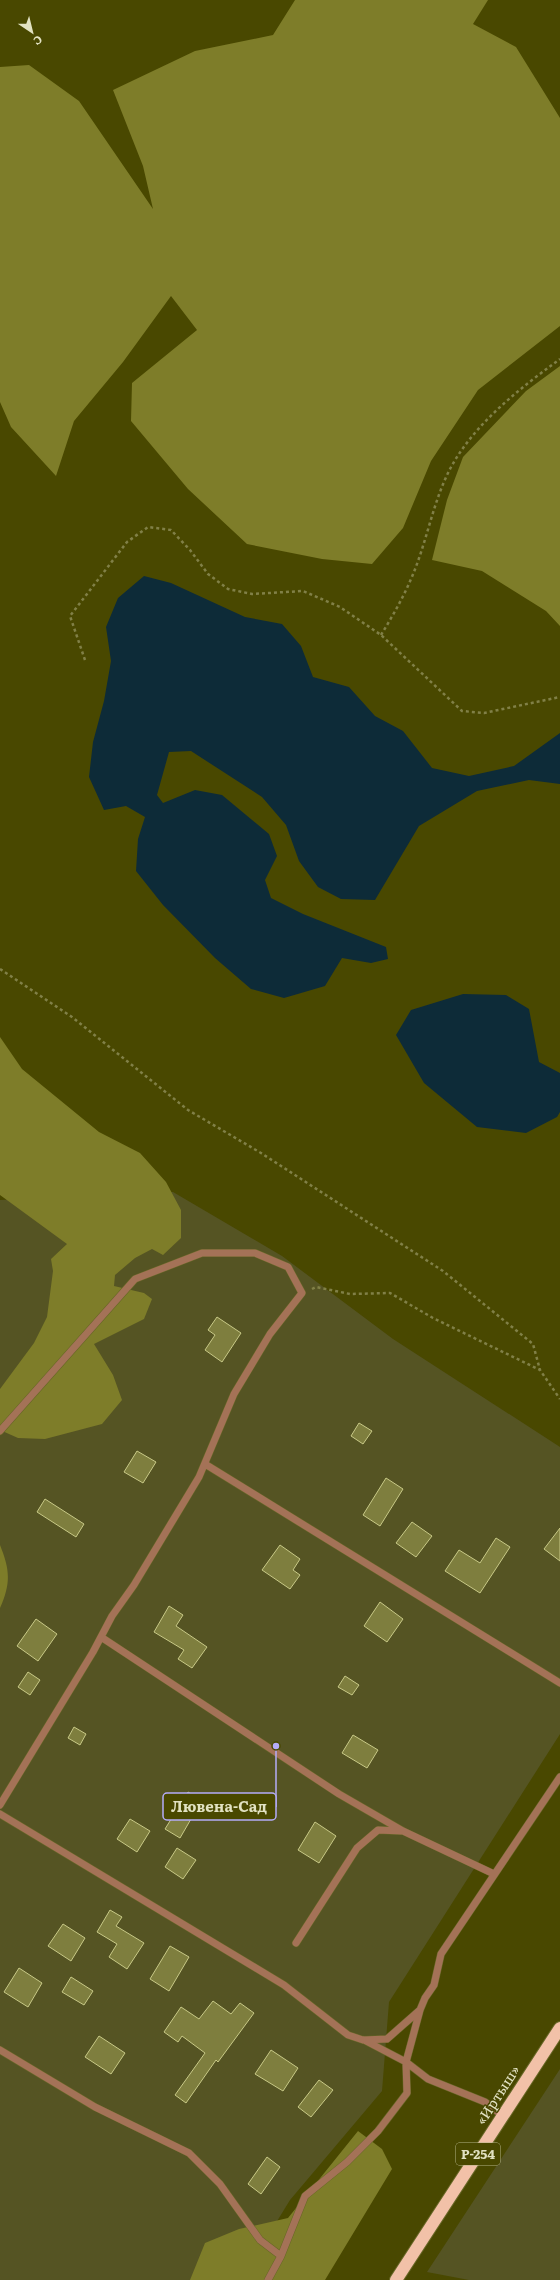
<svg xmlns="http://www.w3.org/2000/svg" width="560" height="2280" viewBox="0 0 560 2280" font-family="Literata,serif">
  <rect width="100%" height="100%" fill="#494800"/>
  <path fill="#555423" d="M173 1192 282 1256 393 1339 560 1447V1734L389 2002 382 2091 290 2200 241 2280H0V1200Z
    M560 2069V2280H469L427 2272Z"/>
  <path fill="#7e7d29" d="M295 0H488L473 24 516 47 560 118V326L478 390 431 461 403 528 372 564 322 559 247 544 188 489 131 421 132 383 197 330 171 296 123 362 74 421 56 476 11 427 0 402V67L29 65 79 101 153 209 143 166 113 90 195 51 273 35Z
    M560 366V626L546 611 482 571 432 560 447 500 463 457 526 391Z
    M0 1037 22 1069 99 1132 140 1153 166 1182 181 1210V1238L163 1255 152 1249 135 1258 115 1275 114 1286 144 1293 152 1299 144 1319 94 1344 113 1375 122 1400 102 1424 45 1439 18 1438 0 1430V1389L34 1343 47 1317 53 1271 51 1259 67 1244 0 1195Z
    M0 1545C10 1570 11 1583 0 1608Z
    M358 2131 382 2149 392 2169 325 2280H190L205 2243 239 2229 288 2218Z"/>
  <path fill="#0d2b38" d="M144 576 171 583 245 617 282 624 301 646 313 677 349 687 375 716 403 731 432 768 469 776 514 766 560 733V784L529 780 477 791 419 826 375 900 341 899 318 887 299 861 286 825 262 797 191 751 169 752 157 795 163 803 195 790 222 795 269 834 277 856 265 880 271 898 303 914 386 947 388 959 371 963 342 958 325 986 284 998 251 989 215 958 163 905 136 871 138 839 145 817 126 806 104 810 89 777 93 742 104 701 111 661 106 627 118 598Z
    M463 994 506 995 529 1009 539 1062 560 1073V1112L557 1117 526 1133 477 1127 424 1083 396 1035 411 1010Z"/>
  <path fill="#7e7e3e" stroke="#c8c987" d="M217 1317 241 1333 222 1362 205 1350 215 1335 208 1330Z
    M359 1423 372 1431 363 1444 351 1436Z
    M137 1451 156 1462 143 1483 124 1472Z
    M386 1478 403 1489 380 1526 363 1515Z
    M45 1499 84 1524 76 1537 37 1512Z
    M412 1522 432 1536 416 1557 396 1543Z
    M560 1528V1561L544 1549Z
    M496 1538 510 1547 480 1593 445 1571 459 1550 480 1563Z
    M280 1545 300 1559 293 1570 300 1575 290 1589 262 1570Z
    M380 1602 403 1619 387 1642 364 1626Z
    M169 1606 183 1615 176 1626 207 1647 192 1668 178 1659 184 1650 154 1632Z
    M36 1619 57 1634 38 1661 17 1646Z
    M28 1672 40 1680 30 1695 18 1687Z
    M345 1676 359 1685 352 1695 338 1687Z
    M74 1727 86 1734 80 1745 68 1738Z
    M353 1735 378 1750 367 1768 342 1753Z
    M188 1792 202 1800 180 1838 165 1829Z
    M130 1819 150 1831 137 1852 117 1839Z
    M315 1822 336 1836 319 1863 298 1850Z
    M177 1848 196 1860 183 1879 165 1867Z
    M110 1910 122 1917 116 1926 144 1943 127 1969 109 1957 117 1944 97 1932Z
    M63 1924 85 1938 71 1961 48 1946Z
    M170 1946 189 1957 169 1991 150 1979Z
    M19 1968 42 1983 28 2007 4 1992Z
    M71 1977 93 1991 84 2005 62 1992Z
    M213 2001 231 2014 240 2003 254 2013 218 2062 216 2060 186 2103 175 2095 205 2053 182 2036 178 2042 164 2032 181 2007 199 2019Z
    M99 2036 125 2053 111 2074 85 2057Z
    M271 2050 298 2068 283 2091 255 2074Z
    M319 2080 333 2090 311 2117 298 2107Z
    M267 2157 280 2167 261 2194 248 2184Z"/>
  <g fill="none" stroke-linecap="round" stroke-linejoin="round">
    <g stroke="#686727" stroke-width="8">
      <path id="lane" d="M0 1431 135 1279 202 1253H255L288 1267 302 1293 270 1334 234 1394 199 1477 134 1585 112 1616 93 1652 0 1805
        M205 1464 560 1683
        M101 1637 339 1794 403 1831 494 1874
        M0 1814 284 1985 348 2035 363 2040 387 2039 420 2010 425 1998 434 1985 441 1954 560 1777
        M296 1943 357 1848 378 1830 401 1831
        M420 2010 406 2062 428 2079 485 2102 503 2116
        M0 2050 95 2107 189 2153 220 2184 260 2240 281 2256
        M268 2280 281 2256 305 2196 347 2162 378 2131 407 2093 406 2062 364 2040"/>
    </g>
    <g stroke="#686727" stroke-width="14">
      <path id="highway" d="M396 2280 560 2028"/>
    </g>
    <path stroke="#818047" stroke-width="2.5" stroke-dasharray="3 3" stroke-linecap="butt" d="M381 635C392 617 403 598 411 579 426 545 432 506 448 473 471 426 519 389 560 359
      M85 660 70 616 127 542 148 527 171 530 190 550 208 574 228 589 252 594 303 591 340 607 381 635 462 711 484 713 560 697
      M0 969 72 1017 188 1110 261 1153 443 1271 533 1344 540 1370
      M312 1289 316 1287 350 1294 390 1293 433 1318 540 1370 560 1399"/>
    <use href="#lane" stroke="#a47257" stroke-width="7"/>
    <use href="#highway" stroke="#f2c1a8" stroke-width="12"/>
  </g>
  <g text-anchor="middle" stroke-width="3" stroke-linejoin="round" paint-order="stroke">
    <rect fill="#494800" stroke="#b4b488" stroke-width="1" x="456" y="2143" width="44" height="22" rx="3"/>
    <g font-size="13" font-weight="bold" fill="#e2e2c2">
      <text x="478" y="2159">Р-254</text>
    </g>
    <g font-size="14" fill="#e2e2c2" stroke="#494800">
      <text transform="translate(498 2095) rotate(-57)" y="5">«Иртыш»</text>
    </g>
  </g>
  <path fill="none" stroke="#b4acf9" stroke-width="1.5" d="M276 1746L276 1807"/>
  <circle fill="#b4acf9" stroke="#494800" stroke-width="1.5" cx="276" cy="1746" r="4"/>
  <rect fill="#494800" stroke="#b4acf9" stroke-width="1.5" x="163" y="1793" width="113" height="27" rx="4"/>
  <g font-size="15" text-anchor="middle" font-weight="bold" fill="#e2e2c2">
    <text x="219" y="1812">Лювена-Сад</text>
  </g>
  <g transform="translate(32 32) rotate(145)" stroke="#494800" stroke-width="3" paint-order="stroke">
  <path d="M0-3L7 15L0 10L-7 15Z" fill="#e2e2c2"/>
  <text y="-6" font-size="11" font-weight="bold" text-anchor="middle" fill="#e2e2c2">С</text>
  </g>
</svg>
